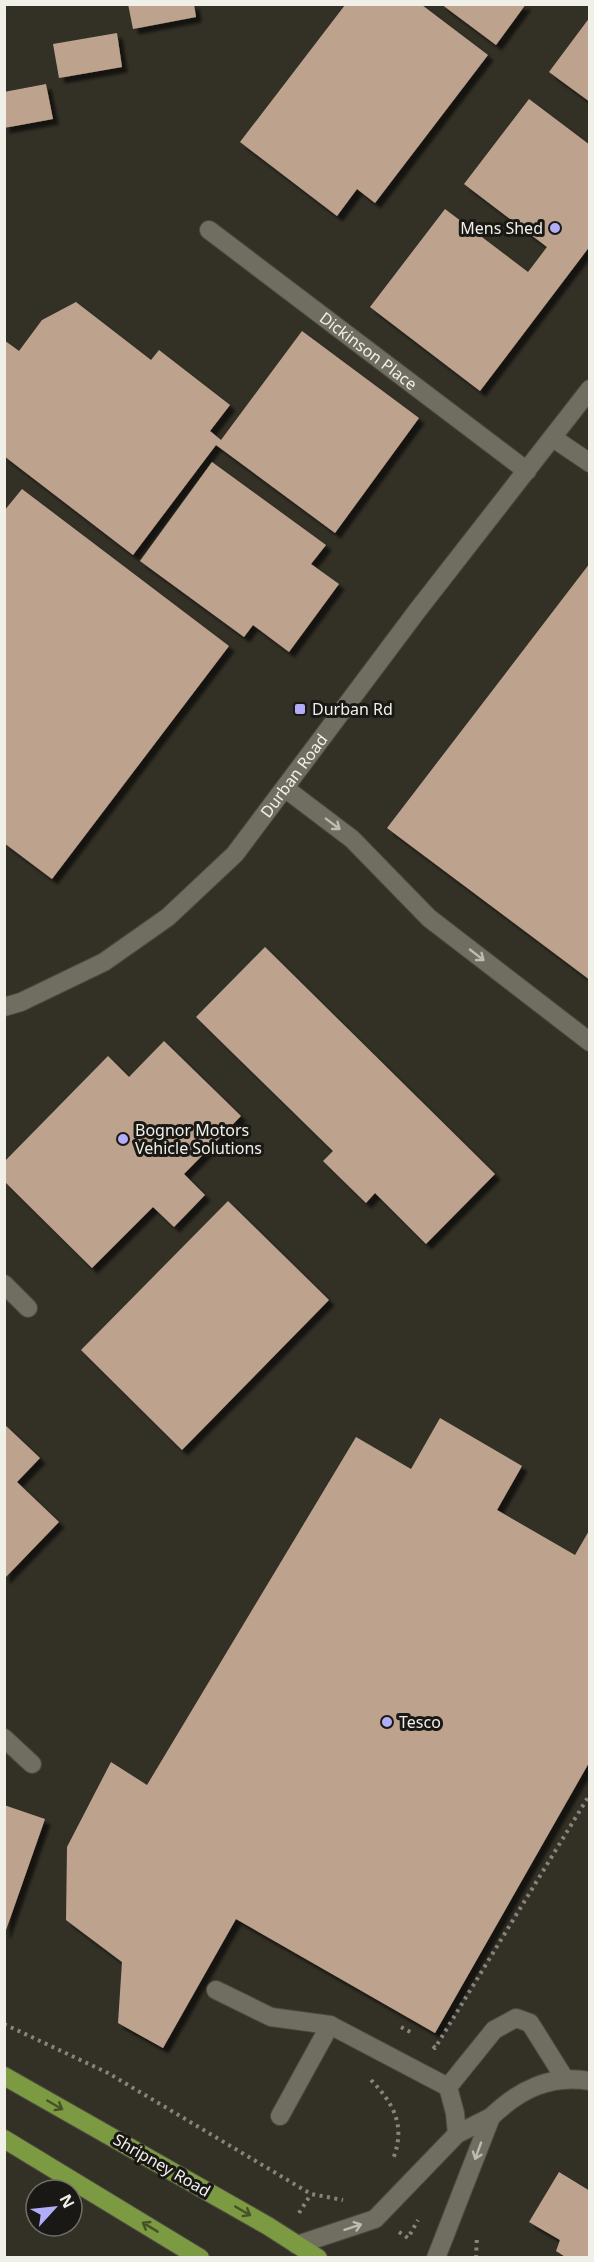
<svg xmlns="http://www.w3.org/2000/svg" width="594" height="2262" viewBox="0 0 594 2262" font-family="'Noto Sans',sans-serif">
  <defs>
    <filter id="shadow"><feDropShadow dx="5.5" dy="5.5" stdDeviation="1.5" flood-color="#0009"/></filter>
  </defs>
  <rect width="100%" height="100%" fill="#333026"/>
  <path fill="#bda38e" filter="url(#shadow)" d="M128 4H194L196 17 133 29Z
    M441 4H526L496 45Z
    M345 5H422L488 55 375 203 357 189 337 216 240 142Z
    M590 17V102L549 72Z
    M117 33 122 67 59 78 53 44Z
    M46 84 53 119 4 128V92Z
    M529 99 590 145V246L480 391 370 307 445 209 528 272 547 247 464 184Z
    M76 302 151 360 159 350 230 405 210 431 221 440 302 331 419 418 335 533 216 445 133 555 4 456V340L19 351 42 320Z
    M212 462 326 545 311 564 339 584 289 652 253 625 244 637 140 561Z
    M22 489 229 646 52 879 4 843V511Z
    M590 563V980L387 828Z
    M265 947 495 1174 426 1244 375 1193 366 1203 323 1161 333 1151 196 1017Z
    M164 1041 241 1116 184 1174 205 1195 174 1227 153 1207 92 1268 5 1182V1161L108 1056 129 1077Z
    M228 1201 329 1300 182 1450 81 1350Z
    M440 1418 522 1466 497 1510 575 1555 590 1529V1761L435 2033 236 1919 163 2048 118 2023 122 1962 66 1920 67 1847 111 1762 147 1785 356 1437 411 1469Z
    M4 1424 40 1458 17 1482 59 1522 4 1579Z
    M4 1805 45 1819 5 1933H4Z
    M559 2172 590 2191V2258H567L556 2251 560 2240 529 2222Z"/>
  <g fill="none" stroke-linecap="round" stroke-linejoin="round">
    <g stroke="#4e4c42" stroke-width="20">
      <g id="lane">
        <path id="s1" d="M209 230 527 471"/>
        <path d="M553 438 590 463"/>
        <path d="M286 789 352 839 429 918 590 1042"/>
        <path d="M4 1284 28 1308"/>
        <path d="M4 1738 32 1764"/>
        <path d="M216 1990 271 2017 330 2025 448 2087"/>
        <path d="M280 2116 330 2025"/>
        <path d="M491 2117C519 2090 550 2074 590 2081"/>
        <path d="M457 2134 455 2113 448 2087 494 2030 516 2018 530 2023 565 2079"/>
        <path d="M297 2245 375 2219 457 2134 491 2117 436 2258"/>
      </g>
    </g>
    <g stroke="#4e4c42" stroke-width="20">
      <g id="street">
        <path id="s2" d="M4 1007 21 1002 104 962 168 917 235 854 417 611 590 389"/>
      </g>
    </g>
    <g stroke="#4e4c42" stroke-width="20">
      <path id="primary" d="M4 2076 268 2226 318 2258
        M4 2139 200 2258"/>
    </g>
    <path stroke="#86847c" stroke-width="4" stroke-dasharray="3 4.5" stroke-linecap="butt" d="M4 2024 108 2073 311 2194 343 2200
      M401 2027 414 2034
      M433 2046 435 2048 590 1794
      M371 2080C394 2104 406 2126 393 2159
      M299 2213 311 2194
      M399 2232 408 2238 418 2220
      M476 2258 477 2236"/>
    <use href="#lane" stroke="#706d61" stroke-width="18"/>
    <use href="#street" stroke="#706d61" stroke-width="18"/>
    <use href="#primary" stroke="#7b9a41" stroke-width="18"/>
  </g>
  <defs><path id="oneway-shaft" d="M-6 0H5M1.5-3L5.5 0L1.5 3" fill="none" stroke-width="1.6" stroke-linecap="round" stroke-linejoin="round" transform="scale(1.5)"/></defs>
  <g stroke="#bdbbb2">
    <use href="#oneway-shaft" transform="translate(333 824) rotate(37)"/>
    <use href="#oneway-shaft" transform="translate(477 955) rotate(38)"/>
    <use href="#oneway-shaft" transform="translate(478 2151) rotate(110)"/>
    <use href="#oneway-shaft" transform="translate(353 2227) rotate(-18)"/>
  </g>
  <g stroke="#465228">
    <use href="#oneway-shaft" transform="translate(55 2105) rotate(30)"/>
    <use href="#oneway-shaft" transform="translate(243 2211) rotate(30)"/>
    <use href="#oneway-shaft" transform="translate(150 2227) rotate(-149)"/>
  </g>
  <g fill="#b2adf9" stroke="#1a1814" stroke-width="2">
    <circle cx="555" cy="228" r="6"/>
    <rect x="294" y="703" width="12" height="12" rx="3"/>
    <circle cx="123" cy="1139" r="6"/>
    <circle cx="387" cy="1722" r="6"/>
  </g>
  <g text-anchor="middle" stroke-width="6" stroke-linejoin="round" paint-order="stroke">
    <g font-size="16" fill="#f0efe8" stroke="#1a1814" text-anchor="start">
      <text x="543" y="234" text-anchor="end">Mens Shed</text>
      <text x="312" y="715">Durban Rd</text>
      <text x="135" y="1136">Bognor Motors<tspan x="135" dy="18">Vehicle Solutions</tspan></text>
      <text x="399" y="1728">Tesco</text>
    </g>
    <g font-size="16" fill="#f0efe8" stroke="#1a1814">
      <text dy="6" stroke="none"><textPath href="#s1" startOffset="200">Dickinson Place</textPath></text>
      <text dy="6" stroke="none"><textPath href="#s2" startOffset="378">Durban Road</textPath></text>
      <text transform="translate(162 2165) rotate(30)" y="6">Shripney Road</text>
    </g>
  </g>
  <rect width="594" height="2262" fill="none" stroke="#f0efe8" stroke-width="12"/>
  <g transform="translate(54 2208) rotate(63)"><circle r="28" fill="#1a1814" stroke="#706e69" stroke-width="1.5"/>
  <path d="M0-4.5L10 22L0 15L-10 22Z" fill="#b2adf9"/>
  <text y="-9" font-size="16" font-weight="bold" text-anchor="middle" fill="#f0efe8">N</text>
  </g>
</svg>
